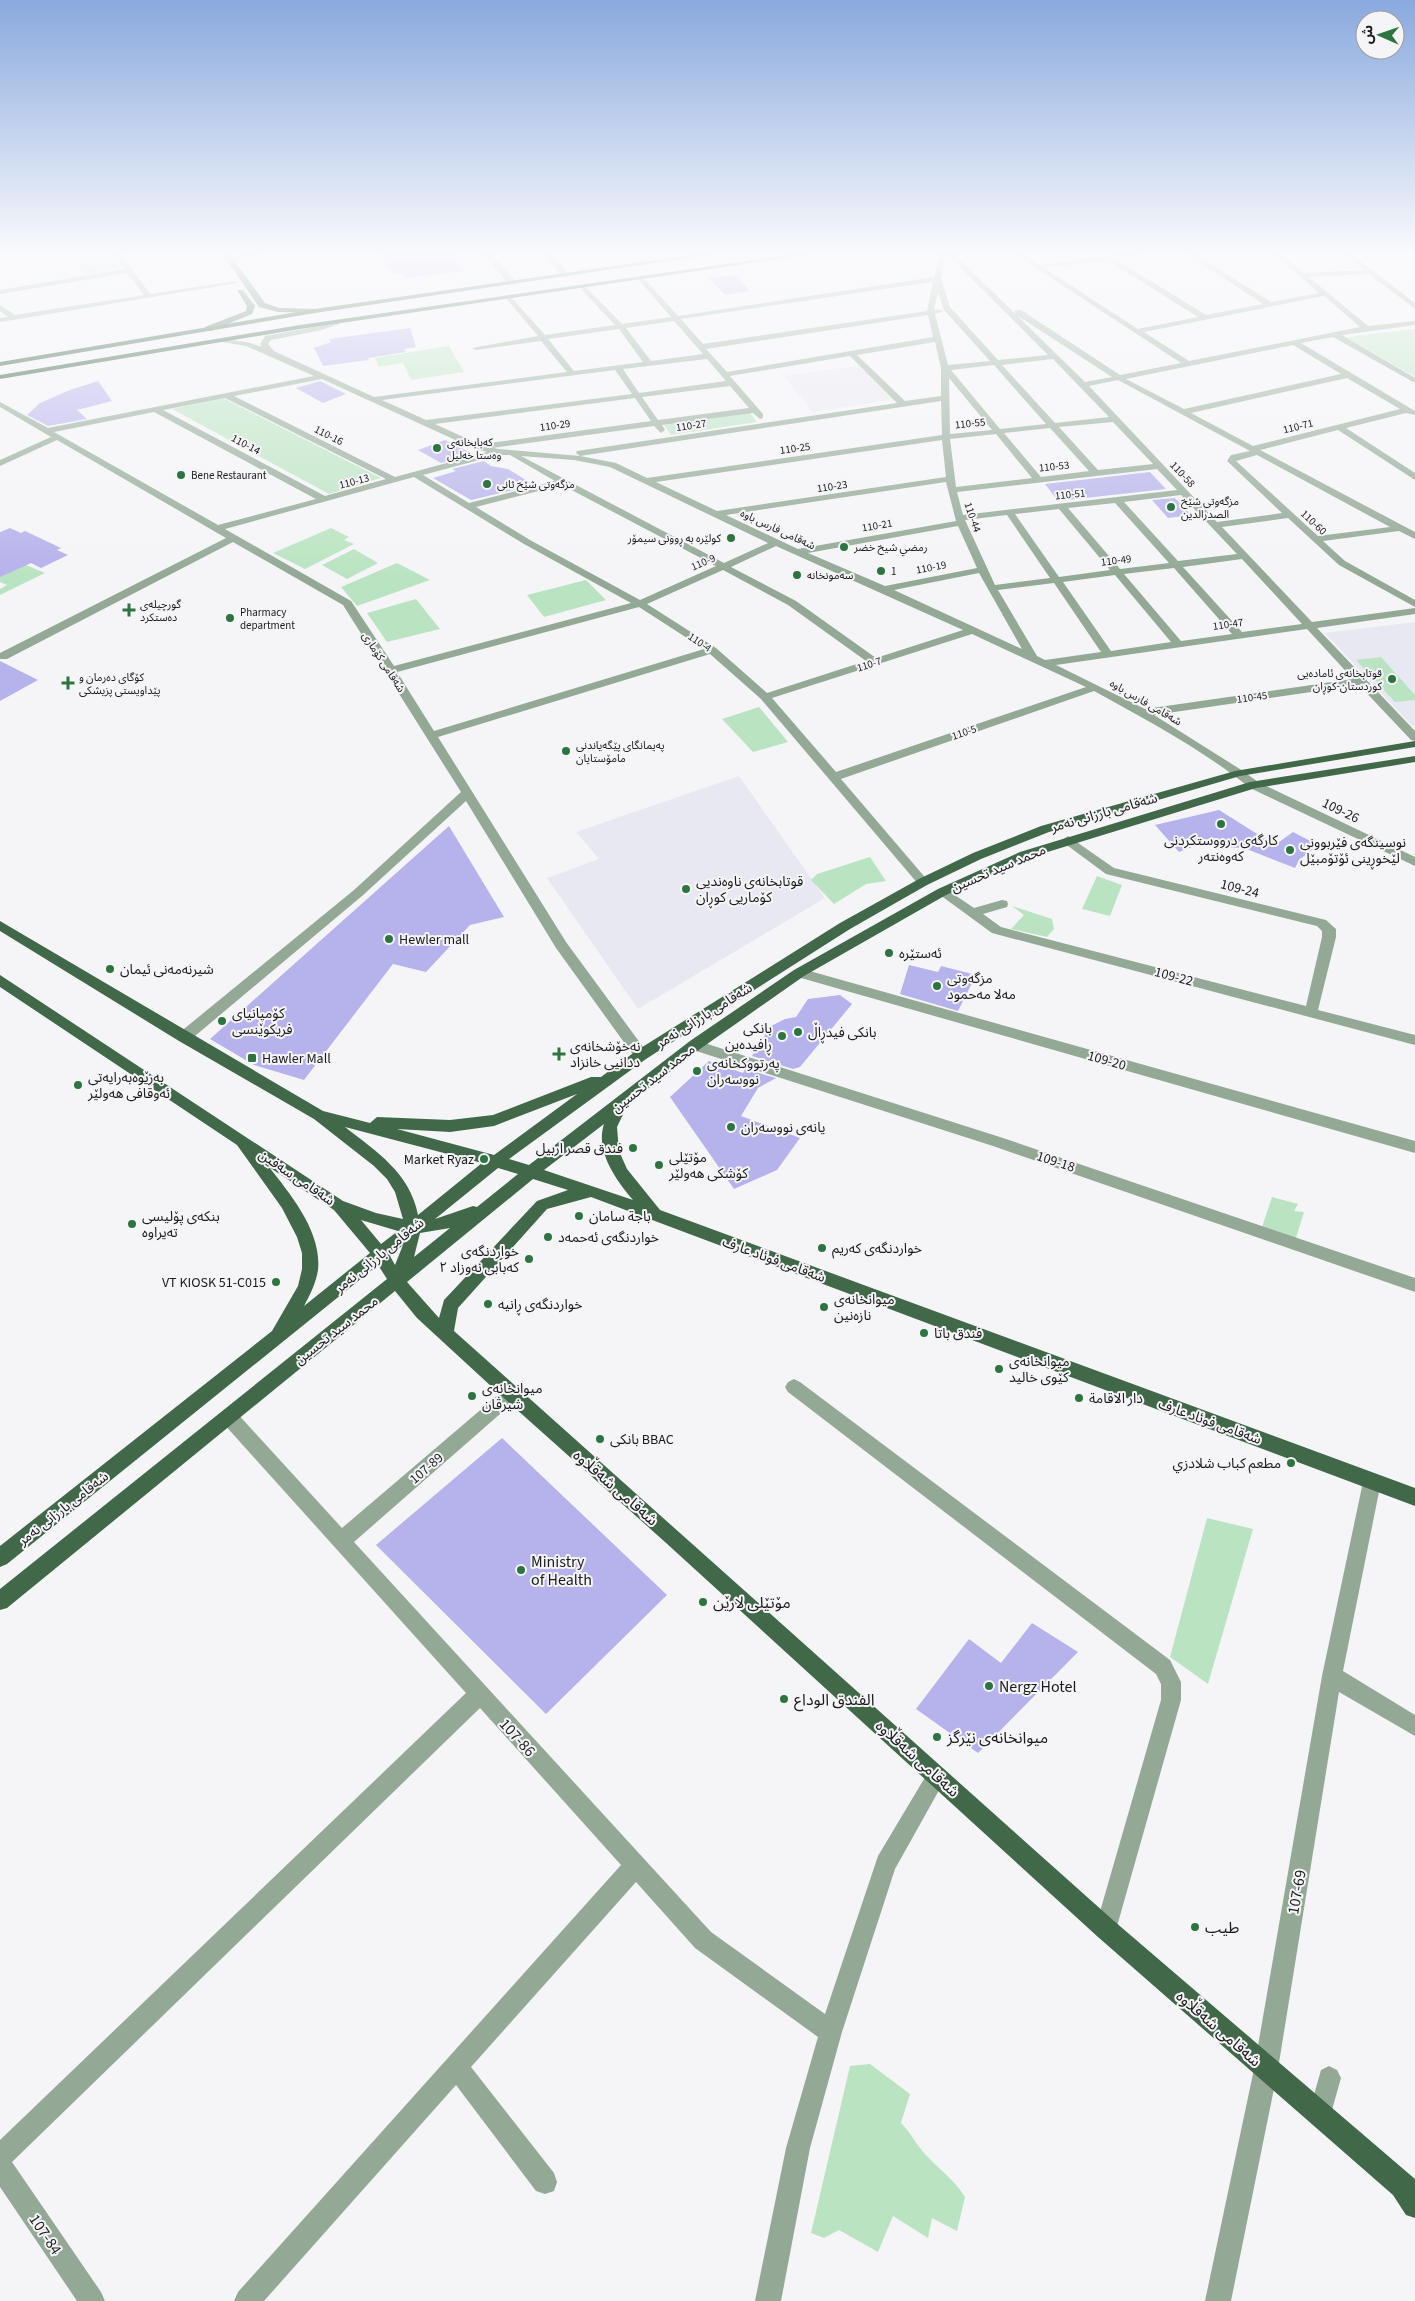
<svg xmlns="http://www.w3.org/2000/svg" width="1415" height="2301" viewBox="0 0 1415 2301" font-family="'Source Sans 3','Noto Sans Arabic',sans-serif">
  <rect width="100%" height="100%" fill="#f5f5f8"/>
  <path fill="#e8e8f2" d="M863 365 897 399 813 412 784 376Z
    M1415 622V725L1412 726 1325 633Z
    M739 776 825 898 638 1009 547 878 599 859 576 832Z"/>
  <path fill="#bae4c1" d="M63 253H108L119 268 84 274 72 259 90 256 89 254 67 257Z
    M1415 329V377L1346 337Z
    M449 346 464 372 411 380 403 363 379 367 375 358Z
    M223 398 381 478 329 494 172 409Z
    M750 413 757 422 671 435 664 425Z
    M331 528 349 537 344 540 354 544 305 569 273 553Z
    M354 549 378 563 347 579 322 565Z
    M14 560 45 573 0 595V589L7 585 0 582V567Z
    M397 563 430 580 357 606 341 587Z
    M586 580 606 600 544 617 527 595Z
    M416 599 440 629 387 642 367 613Z
    M1381 657 1415 695V700L1395 702 1356 660Z
    M759 707 788 742 753 752 722 719Z
    M870 857 886 881 866 884 834 904 811 880 817 874Z
    M1097 876 1122 885 1110 916 1082 909Z
    M1012 906 1052 919 1054 929 1047 937 1011 929 1024 915Z
    M1272 1197 1298 1204 1294 1211 1304 1212 1296 1238 1262 1227Z
    M1207 1518 1253 1529 1208 1684 1170 1657Z
    M870 2064 910 2094 901 2123C911 2133 912 2138 920 2148 934 2166 953 2177 965 2197L957 2231 932 2218 928 2238 893 2216 878 2252 839 2230 824 2238 811 2233 850 2066Z"/>
  <path fill="#b6b2eb" d="M380 253H452L465 271 406 278 402 273 393 274Z
    M736 275 750 291 725 295 709 278Z
    M410 328 416 347 404 349 406 352 368 358 369 360 323 366 314 348 331 342 329 339Z
    M98 381 112 401 77 410 87 419 48 426 27 415 40 403 70 390Z
    M320 381 346 394 323 403 296 388Z
    M445 440 473 454 441 463 418 450Z
    M484 461 491 466 508 469 534 485 471 500 433 478 456 471 452 469Z
    M1150 472 1166 489 1058 501 1045 484Z
    M1175 498 1189 513 1191 515 1168 518 1152 500Z
    M10 528 21 533 25 531 61 548 57 550 68 555 41 568 31 563 0 577V532Z
    M0 661 38 680 0 701Z
    M1219 810 1275 845 1293 832 1318 845 1299 860 1295 868 1244 848 1226 847 1215 838 1179 852 1155 825Z
    M449 826 504 917 470 925 426 972 393 964 304 1080 254 1065 210 1039Z
    M909 965 938 972 941 966 976 975 958 1011 900 994Z
    M840 995 852 1004 800 1067 793 1069 752 1056 771 1026 785 1019 796 1017 808 999Z
    M709 1061 743 1073 745 1069 776 1078 758 1088 741 1116 800 1138 777 1170 734 1189 670 1097Z
    M502 1438 667 1595 546 1714 376 1545Z
    M1032 1623 1078 1652 978 1753 916 1709 969 1639 1001 1663Z"/>
  <g fill="none" stroke-linecap="round" stroke-linejoin="round">
    <path fill="#93a996" fill-rule="evenodd" d="M113 253H120L150 294 234 281 238 283 0 322V318L8 317 0 311V305L15 315 144 295 127 273 0 294V290L125 269Z
      M254 253H272L229 261 226 259Z
      M483 253H490L514 280V284H508Z
      M543 253H550L568 273V277H562Z
      M940 253H953L1085 382 1112 377 1015 314V310H1021L1120 375 1181 363 1013 253H1021L1039 265 1128 253H1148L1115 259 1206 315 1263 304 1186 253H1194L1271 302 1319 293 1273 253H1280L1304 273 1364 270 1343 253H1350L1415 303V309L1369 274 1309 277 1368 326 1415 321V325L1342 335 1415 378V383L1333 337 1301 343 1415 411V415L1406 413 1346 428 1415 473V480L1338 430 1260 450 1415 532V539L1399 531 1323 541 1345 561 1415 600V607L1339 565 1288 518 1222 527 1312 622 1415 608V614L1317 628 1415 731V741L1411 740 1359 685 1154 715 1243 771 1258 782 1415 857V866L1250 788C1203 750 1147 720 1094 691L841 779 929 882 927 885H919L761 699 710 654 438 737 566 942 646 1051 648 1055 646 1059H636L556 948 466 801 362 896 189 1041H179L177 1037 179 1033 354 890 461 792 343 605 233 542 7 659H0V653L226 538 57 440 0 466V460L51 437 0 407V402L48 428 314 376 246 346 216 341 220 339 247 342 262 347 260 344 265 336 320 326 336 320 340 322 339 324 322 330 271 340 268 344 274 351 374 397 567 372 541 341 476 350 472 348 538 336 506 298 510 296 545 335 615 325 581 289 584 285 622 324 671 317 639 280 642 276 678 316 934 277ZM946 254H947L1048 355 998 360 950 307 941 279ZM1107 260 1198 317 1138 329 1044 268ZM933 282 927 311 703 344 681 319ZM938 292 944 310 990 361 948 365 935 314 944 311 934 309ZM1324 296 1360 327 1189 361 1144 332ZM928 315 933 337 727 372 706 349ZM674 321 703 354 651 361 626 328ZM619 329 643 362 574 371 548 339ZM935 342 941 368V396L905 401 857 355ZM1293 345 1341 374 1184 409 1126 379ZM850 356 897 403 577 451 576 453 580 456 498 449 481 445 435 424 635 398 651 421 489 443 488 445 492 448 654 426 661 433 665 430 662 425 753 413 760 419 763 418V414L730 376ZM707 359 726 381 639 393 623 369ZM1053 359 1109 417 1055 423 1002 365ZM994 365 1046 424 1000 429 951 370ZM615 370 632 394 426 420 382 400ZM949 378 992 430 950 434ZM1347 378 1400 409 1253 446 1191 413ZM322 379 475 449 487 452 395 477 234 396ZM1118 380 1250 451 1231 455 1227 461 1282 513 1217 522 1089 386ZM730 386 749 408 658 420 642 397ZM225 398 386 479 325 496 163 410ZM941 401 942 435 647 478 616 463 580 456ZM154 412 316 499 218 525 54 432ZM1113 422 1153 464 1098 470 1059 427ZM1050 428 1089 471 1041 477 1004 433ZM996 434 1032 478 956 487 950 439ZM942 440 946 477 717 511 656 482ZM498 455H510L555 481 469 503 423 475ZM1257 455 1390 527 1318 536 1236 461ZM521 456 574 460 610 467 768 543 724 563ZM1157 469 1177 490 963 515 957 492ZM414 477 524 544 631 603 394 666 351 601 225 529ZM946 482 956 521 798 549 726 515ZM562 485 716 566 640 600 530 540 476 507ZM1181 495 1237 554 1178 561 1124 502ZM1115 503 1169 563 1120 569 1068 508ZM1059 509 1110 570 1059 577 1015 514ZM1007 515 1050 578 995 585 965 520ZM958 526 977 568 885 586 808 553ZM776 546 963 630 876 658 796 601 731 567ZM1242 559 1302 624 1242 632 1183 567ZM1174 568 1232 634 1181 641 1124 574ZM723 570 788 605 866 661 767 693 716 648 647 604ZM979 573 1022 649 894 590ZM1115 575 1171 642 1111 651 1063 582ZM1054 583 1101 652 1045 660 1037 656 998 590ZM639 607 704 649 434 731 397 672ZM1307 629 1353 679 1145 709 1056 665ZM972 634 1086 687 836 772 772 698Z
      M1068 836 1114 868 1326 920 1336 929V937L1318 1010 1415 1035V1045L992 933 936 892 942 888 946 889 974 908 1002 900 1007 901 1008 904 1007 907 983 914 1001 927 1306 1006 1322 937V931L1317 926 1106 874 1064 843 1062 840Z
      M799 968 1415 1141V1153L794 976 792 973Z
      M695 1040 1003 1138 1415 1278V1292L993 1146 690 1049 688 1045 690 1041Z
      M794 1379 800 1382 1170 1660 1181 1682V1700L1114 1937 1106 1940 1098 1937 1095 1929 1161 1700V1684L1156 1674 788 1392 785 1387 788 1382Z
      M511 1386 517 1389 520 1394 517 1399 354 1542 711 1932 825 2014 878 1856 930 1769 937 1766 944 1769 947 1776 895 1869 842 2032 810 2148 781 2301H755L786 2148 818 2037 695 1948 636 1882 471 2067 554 2173 557 2182 554 2191 545 2194 536 2191 456 2085 264 2301H234L238 2292 621 1865 480 1708 12 2162 101 2292 105 2301H77L0 2187V2140L466 1693 223 1423 220 1417 223 1411 229 1409 235 1411 342 1528 505 1389Z
      M1372 1474 1378 1476 1381 1482 1343 1671 1415 1715V1736L1339 1692 1278 2069 1231 2301H1205L1254 2069 1322 1676 1363 1482 1366 1476Z
      M1329 2066 1337 2070 1341 2078 1328 2124 1320 2128 1312 2124 1308 2116 1321 2070Z"/>
    <path fill="#406849" fill-rule="evenodd" d="M222 253H229L265 303 279 308 315 309 319 311 315 313 278 312 259 307Z
      M237 290H243L255 306 252 314 211 331H205V327L246 311 247 306Z
      M1415 741V747L1240 776 1049 832 981 859 927 885 850 929 646 1059 509 1159 529 1165 690 1041 794 970 938 889 1020 852 1250 782 1415 756V762L1256 788 1028 858 946 895 804 976 700 1049 628 1104 617 1127 619 1151 627 1169 660 1210 1415 1488V1506L591 1197 547 1209 458 1308 454 1331 1114 1921 1415 2179V2218L1406 2215 1393 2195 1098 1937 665 1542 505 1399 417 1318 395 1291 7 1608 0 1610V1589L387 1279 378 1265 7 1564 0 1567V1546L272 1331 298 1286 302 1269V1253L297 1237 282 1208 237 1145 0 987V975L343 1201 376 1213 403 1219 395 1192 387 1179 374 1166 314 1119 179 1041 0 931V921L323 1111 370 1123 377 1117 450 1120 493 1115 591 1077H601L636 1051 840 923 919 879 973 853 1041 826 1235 771ZM577 1094 494 1155 397 1129 450 1132 494 1126ZM604 1124C595 1151 616 1180 633 1200L544 1170ZM345 1127 482 1163 418 1215C410 1173 377 1152 345 1127ZM269 1167 334 1210 370 1253 304 1306C310 1295 316 1283 318 1270 322 1232 291 1195 269 1167ZM498 1168 518 1174 477 1207 473 1206 435 1219ZM533 1179 568 1190 537 1201 444 1300 439 1318 407 1282ZM361 1220 398 1231 381 1244ZM450 1228 414 1257 420 1233ZM403 1245 395 1265 390 1256Z"/>
    <path fill="#21522e" fill-rule="evenodd" d="M704 253H722L315 313 0 366V362L315 309Z
      M802 253H820L300 329 0 379V375L300 325Z"/>
  </g>
  <linearGradient id="sky" x2="0" y2="1"><stop stop-color="#89a9de"/><stop offset="0.44" stop-color="#fafafc"/><stop offset="1" stop-color="#fafafc" stop-opacity="0"/></linearGradient>
  <rect width="1415" height="575" fill="url(#sky)"/>
  <g fill="#2d7441" stroke="#f5f5f8" stroke-width="2">
    <circle cx="437" cy="448" r="5"/>
    <circle cx="181" cy="475" r="5"/>
    <circle cx="487" cy="484" r="5"/>
    <circle cx="1171" cy="507" r="5"/>
    <circle cx="731" cy="538" r="5"/>
    <circle cx="844" cy="547" r="5"/>
    <circle cx="881" cy="571" r="5"/>
    <circle cx="797" cy="575" r="5"/>
    <path d="M126.5 602.5h5v5h5v5h-5v5h-5v-5h-5v-5h5z"/>
    <circle cx="230" cy="618" r="5"/>
    <circle cx="1392" cy="679" r="5"/>
    <path d="M65.5 675.5h5v5h5v5h-5v5h-5v-5h-5v-5h5z"/>
    <circle cx="566" cy="751" r="5"/>
    <circle cx="1221" cy="824" r="5"/>
    <circle cx="1290" cy="850" r="5"/>
    <circle cx="686" cy="889" r="5"/>
    <circle cx="389" cy="939" r="5"/>
    <circle cx="889" cy="953" r="5"/>
    <circle cx="110" cy="969" r="5"/>
    <circle cx="937" cy="986" r="5"/>
    <circle cx="222" cy="1021" r="5"/>
    <circle cx="798" cy="1032" r="5"/>
    <circle cx="782" cy="1036" r="5"/>
    <path d="M556.5 1046.5h5v5h5v5h-5v5h-5v-5h-5v-5h5z"/>
    <rect x="247" y="1053" width="10" height="10" rx="2.5"/>
    <circle cx="697" cy="1071" r="5"/>
    <circle cx="78" cy="1085" r="5"/>
    <circle cx="731" cy="1127" r="5"/>
    <circle cx="633" cy="1148" r="5"/>
    <circle cx="484" cy="1159" r="5"/>
    <circle cx="659" cy="1165" r="5"/>
    <circle cx="579" cy="1216" r="5"/>
    <circle cx="132" cy="1224" r="5"/>
    <circle cx="548" cy="1237" r="5"/>
    <circle cx="822" cy="1248" r="5"/>
    <circle cx="529" cy="1259" r="5"/>
    <circle cx="276" cy="1282" r="5"/>
    <circle cx="488" cy="1304" r="5"/>
    <circle cx="824" cy="1307" r="5"/>
    <circle cx="924" cy="1333" r="5"/>
    <circle cx="999" cy="1369" r="5"/>
    <circle cx="472" cy="1396" r="5"/>
    <circle cx="1079" cy="1398" r="5"/>
    <circle cx="600" cy="1439" r="5"/>
    <circle cx="1291" cy="1463" r="5"/>
    <circle cx="521" cy="1570" r="5"/>
    <circle cx="703" cy="1602" r="5"/>
    <circle cx="989" cy="1686" r="5"/>
    <circle cx="784" cy="1699" r="5"/>
    <circle cx="937" cy="1737" r="5"/>
    <circle cx="1195" cy="1927" r="5"/>
  </g>
  <g text-anchor="middle" stroke-width="4" stroke-linejoin="round" paint-order="stroke">
    <g font-size="11" fill="#1b1b1c" stroke="#f5f5f8">
      <text transform="translate(970 423) rotate(-6)" y="4">110-55</text>
      <text transform="translate(555 425) rotate(-8)" y="4">110-29</text>
      <text transform="translate(691 425) rotate(-9)" y="4">110-27</text>
      <text transform="translate(1298 426) rotate(-14)" y="4">110-71</text>
      <text transform="translate(329 435) rotate(27)" y="4">110-16</text>
      <text transform="translate(246 444) rotate(28)" y="4">110-14</text>
      <text transform="translate(795 448) rotate(-8)" y="4">110-25</text>
      <text transform="translate(1054 466) rotate(-6)" y="4">110-53</text>
      <text transform="translate(1183 474) rotate(47)" y="4">110-58</text>
      <text transform="translate(354 481) rotate(-15)" y="4">110-13</text>
      <text transform="translate(832 486) rotate(-9)" y="4">110-23</text>
      <text transform="translate(1070 494) rotate(-6)" y="4">110-51</text>
      <text transform="translate(973 517) rotate(71)" y="4">110-44</text>
      <text transform="translate(1314 522) rotate(43)" y="4">110-60</text>
      <text transform="translate(877 525) rotate(-10)" y="4">110-21</text>
      <text transform="translate(778 529) rotate(25)" y="4">شەقامی فارس باوە</text>
      <text transform="translate(1116 560) rotate(-7)" y="4">110-49</text>
      <text transform="translate(703 562) rotate(-24)" y="4">110-9</text>
      <text transform="translate(931 567) rotate(-11)" y="4">110-19</text>
      <text transform="translate(1228 624) rotate(-8)" y="4">110-47</text>
      <text transform="translate(700 642) rotate(34)" y="4">110-4</text>
      <text transform="translate(384 662) rotate(57)" y="4">شەقامی کۆماری</text>
      <text transform="translate(869 664) rotate(-18)" y="4">110-7</text>
      <text transform="translate(1252 697) rotate(-8)" y="4">110-45</text>
      <text transform="translate(1146 702) rotate(30)" y="4">شەقامی فارس باوە</text>
      <text transform="translate(964 732) rotate(-19)" y="4">110-5</text>
    </g>
    <g font-size="11" fill="#1b1b1c" stroke="#f5f5f8" text-anchor="start">
      <text x="447" y="446">کەبابخانەی<tspan x="447" dy="13">وەستا خەلیل</tspan></text>
      <text x="191" y="479">Bene Restaurant</text>
      <text x="497" y="488">مزگەوتی شێخ ثانی</text>
      <text x="1181" y="505">مزگەوتی شێخ<tspan x="1181" dy="13">الصدرالدين</tspan></text>
      <text x="721" y="542" text-anchor="end">کولێرە بە ڕوونی سیمۆر</text>
      <text x="854" y="551">رمضي شيخ خضر</text>
      <text x="891" y="575">1</text>
      <text x="807" y="579">سەمونخانە</text>
      <text x="140" y="608">گورچیله‌ی<tspan x="140" dy="13">ده‌ستكرد</tspan></text>
      <text x="240" y="616">Pharmacy<tspan x="240" dy="13">department</tspan></text>
      <text x="1382" y="677" text-anchor="end">قوتابخانەی ئامادەیی<tspan x="1382" dy="13">کوردستان-کوڕان</tspan></text>
      <text x="79" y="681">کۆگای دەرمان و<tspan x="79" dy="13">پێداویستی پزیشکی</tspan></text>
      <text x="576" y="749">پەیمانگای پێگەیاندنی<tspan x="576" dy="13">مامۆستایان</tspan></text>
    </g>
    <g font-size="14" fill="#1b1b1c" stroke="#f5f5f8">
      <text transform="translate(1341 810) rotate(26)" y="5">109-26</text>
      <text transform="translate(1104 812) rotate(-16)" y="5">شەقامی بارزانی نەمر</text>
      <text transform="translate(998 868) rotate(-23)" y="5">محمد سید تحسین</text>
      <text transform="translate(1240 888) rotate(14)" y="5">109-24</text>
      <text transform="translate(1174 976) rotate(15)" y="5">109-22</text>
      <text transform="translate(704 1015) rotate(-32)" y="5">شەقامی بارزانی نەمر</text>
      <text transform="translate(1107 1060) rotate(16)" y="5">109-20</text>
      <text transform="translate(653 1078) rotate(-38)" y="5">محمد سید تحسین</text>
      <text transform="translate(1056 1161) rotate(18)" y="5">109-18</text>
      <text transform="translate(297 1177) rotate(34)" y="5">شەقامی سەفین</text>
      <text transform="translate(379 1255) rotate(-39)" y="5">شەقامی بارزانی نەمر</text>
      <text transform="translate(774 1259) rotate(20)" y="5">شەقامی فوئاد عارف</text>
      <text transform="translate(336 1330) rotate(-38)" y="5">محمد سید تحسین</text>
      <text transform="translate(1210 1421) rotate(20)" y="5">شەقامی فوئاد عارف</text>
      <text transform="translate(426 1468) rotate(-41)" y="5">107-89</text>
      <text transform="translate(63 1508) rotate(-38)" y="5">شەقامی بارزانی نەمر</text>
    </g>
    <g font-size="14" fill="#1b1b1c" stroke="#f5f5f8" text-anchor="start">
      <text x="1221" y="845" text-anchor="middle">کارگەی درووستکردنی<tspan x="1221" dy="16">کەوەنتەر</tspan></text>
      <text x="1300" y="847">نوسینگەی فێربوونی<tspan x="1300" dy="16">لێخوڕینی ئۆتۆمبێل</tspan></text>
      <text x="696" y="886">قوتابخانەی ناوەندیی<tspan x="696" dy="16">کۆماریی کوڕان</tspan></text>
      <text x="399" y="944">Hewler mall</text>
      <text x="899" y="958">ئەستێرە</text>
      <text x="120" y="974">شیرنەمەنی ئیمان</text>
      <text x="947" y="983">مزگەوتی<tspan x="947" dy="16">مەلا مەحمود</tspan></text>
      <text x="232" y="1018">کۆمپانیای<tspan x="232" dy="16">فریکوێنسی</tspan></text>
      <text x="772" y="1033" text-anchor="end">بانكی<tspan x="772" dy="16">ڕافیدەین</tspan></text>
      <text x="808" y="1037">بانکی فیدڕاڵ</text>
      <text x="570" y="1051">نەخۆشخانەی<tspan x="570" dy="16">ددانیی خانزاد</tspan></text>
      <text x="262" y="1063">Hawler Mall</text>
      <text x="707" y="1068">پەرتووکخانەی<tspan x="707" dy="16">نووسەران</tspan></text>
      <text x="88" y="1082">بەڕێوەبەرایەتی<tspan x="88" dy="16">ئەوقافی هەولێر</tspan></text>
      <text x="741" y="1132">یانەی نووسەران</text>
      <text x="623" y="1153" text-anchor="end">فندق قصر اربيل</text>
      <text x="669" y="1162">مۆتێلی<tspan x="669" dy="16">کۆشکی ھەولێر</tspan></text>
      <text x="474" y="1164" text-anchor="end">Market Ryaz</text>
      <text x="142" y="1221">بنکەی پۆلیسی<tspan x="142" dy="16">تەیراوە</tspan></text>
      <text x="589" y="1221">باجة سامان</text>
      <text x="558" y="1242">خواردنگەی ئەحمەد</text>
      <text x="832" y="1253">خواردنگەی کەریم</text>
      <text x="519" y="1256" text-anchor="end">خواردنگەی<tspan x="519" dy="16">کەبابی نەوزاد ٢</tspan></text>
      <text x="266" y="1287" text-anchor="end">VT KIOSK 51-C015</text>
      <text x="834" y="1304">میوانخانەی<tspan x="834" dy="16">نازەنین</tspan></text>
      <text x="498" y="1309">خواردنگەی ڕانیە</text>
      <text x="934" y="1338">فندق باتا</text>
      <text x="1009" y="1366">میوانخانەی<tspan x="1009" dy="16">کێوی خالید</tspan></text>
      <text x="482" y="1393">میوانخانەی<tspan x="482" dy="16">شیرڤان</tspan></text>
      <text x="1089" y="1403">دار الاقامة</text>
      <text x="610" y="1444">بانکی BBAC</text>
      <text x="1281" y="1468" text-anchor="end">مطعم كباب شلادزي</text>
    </g>
    <g font-size="16" fill="#1b1b1c" stroke="#f5f5f8">
      <text transform="translate(616 1487) rotate(41)" y="6">شەقامی شەقڵاوە</text>
      <text transform="translate(518 1737) rotate(48)" y="6">107-86</text>
      <text transform="translate(918 1758) rotate(42)" y="6">شەقامی شەقڵاوە</text>
      <text transform="translate(1296 1892) rotate(-80)" y="6">107-69</text>
      <text transform="translate(1219 2028) rotate(41)" y="6">شەقامی شەقڵاوە</text>
      <text transform="translate(46 2234) rotate(56)" y="6">107-84</text>
    </g>
    <g font-size="16" fill="#1b1b1c" stroke="#f5f5f8" text-anchor="start">
      <text x="531" y="1567">Ministry<tspan x="531" dy="18">of Health</tspan></text>
      <text x="713" y="1608">مۆتێلی لارێن</text>
      <text x="999" y="1692">Nergz Hotel</text>
      <text x="794" y="1705">الفندق الوداع</text>
      <text x="947" y="1743">میوانخانەی نێرگز</text>
      <text x="1205" y="1933">طيب</text>
    </g>
  </g>
  <g transform="translate(1380 35) rotate(272)"><circle r="24" fill="#f5f5f8" stroke="#9e9ea0"/>
  <path d="M0-4L9 19L0 12L-9 19Z" fill="#2d7441"/>
  <text y="-8" font-size="14" font-weight="bold" text-anchor="middle" fill="#1b1b1c">ش</text>
  </g>
</svg>
